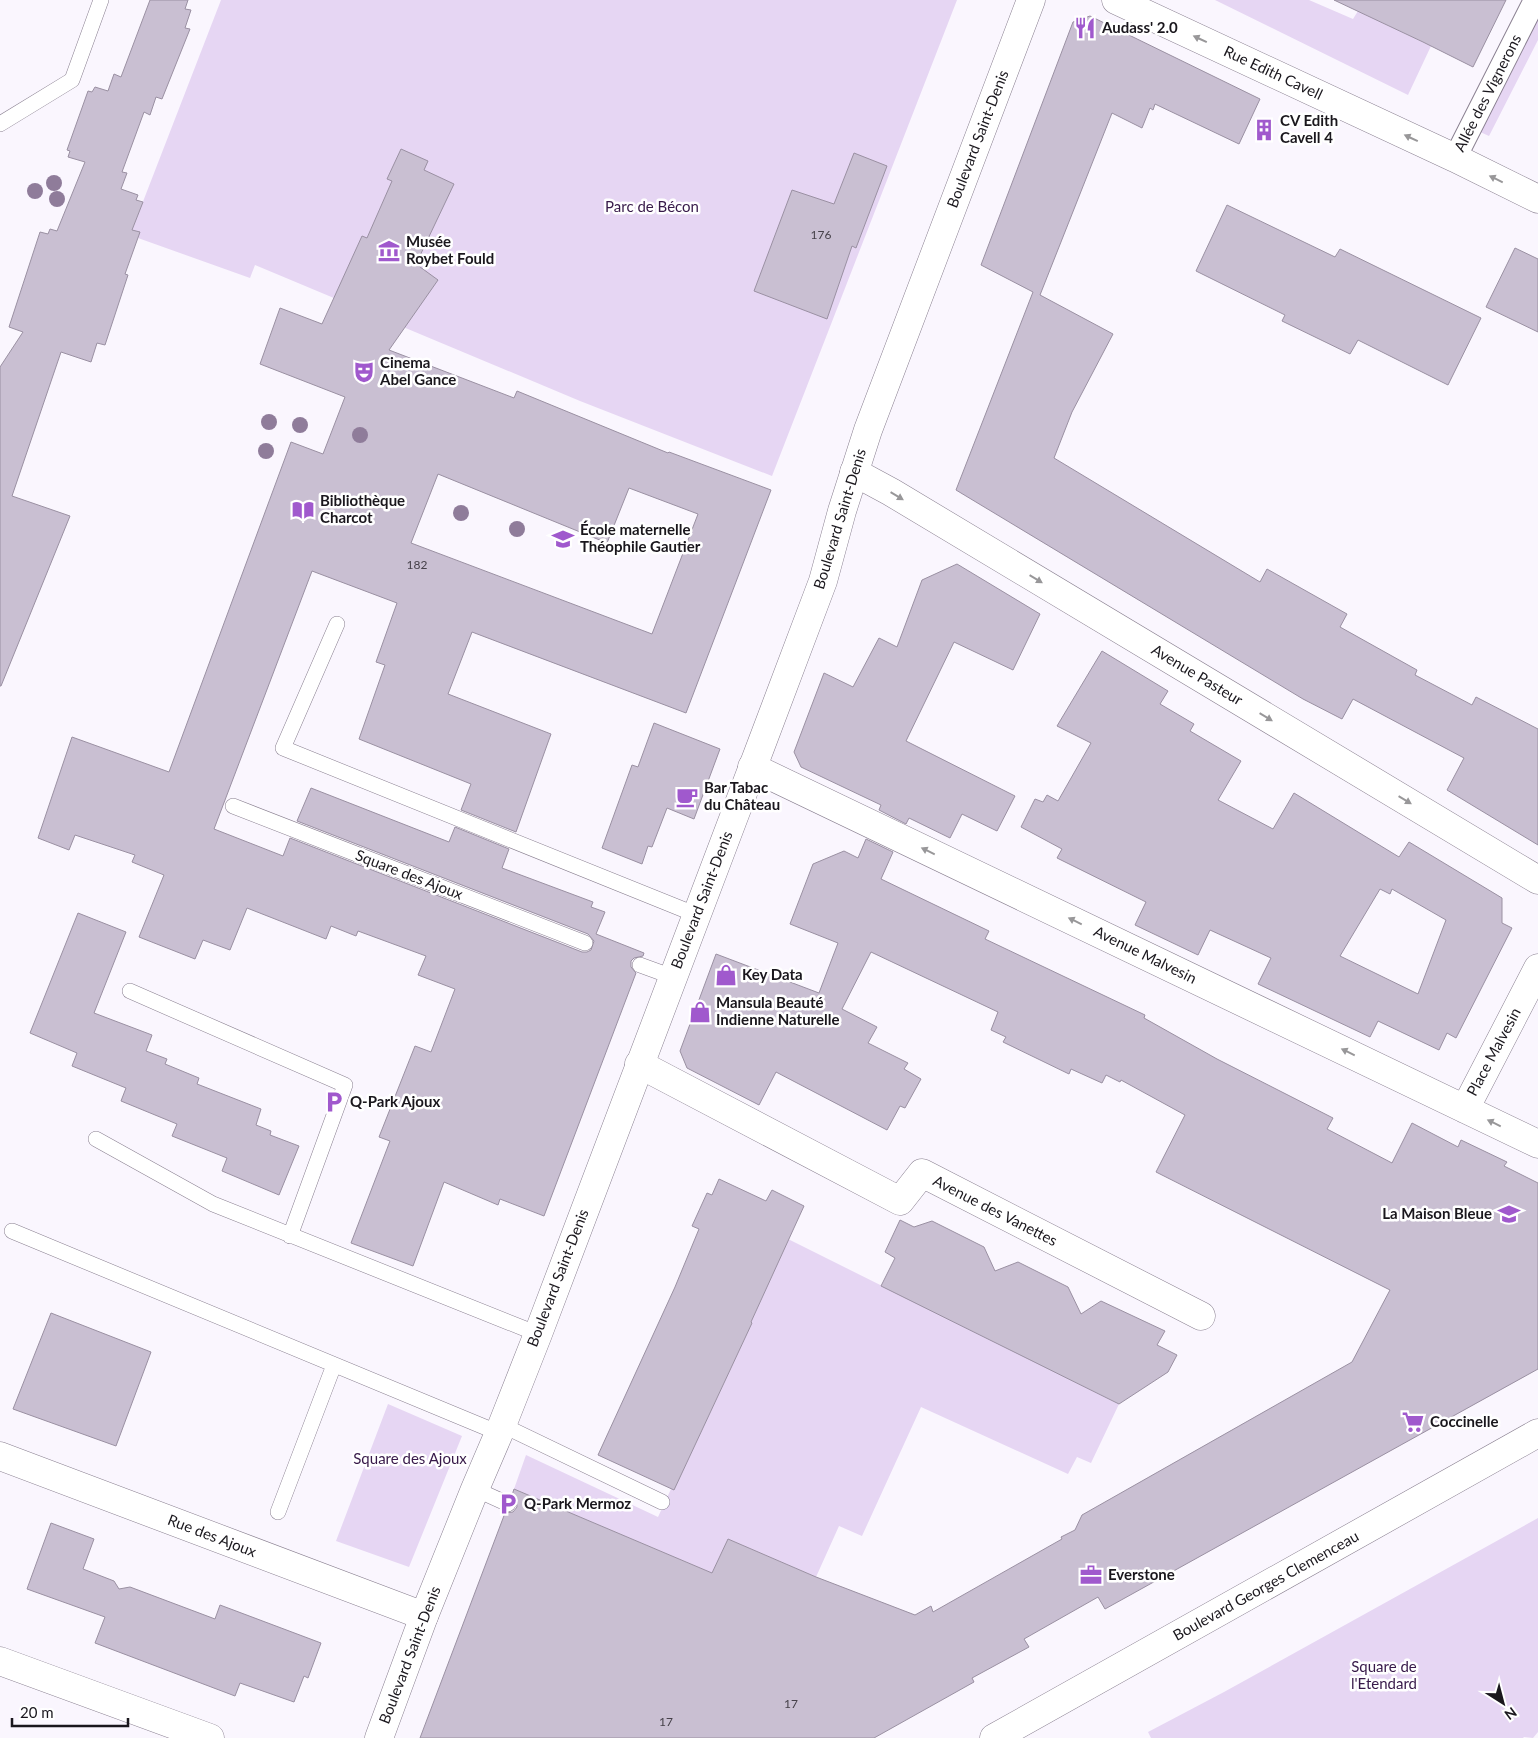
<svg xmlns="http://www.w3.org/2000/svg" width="1538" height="1738" viewBox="0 0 1538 1738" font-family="Lato,sans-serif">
  <rect width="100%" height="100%" fill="#faf6fe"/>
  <path fill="#e6d6f3" d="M221 0H957L772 476 580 401 255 265 250 278 138 238 139 232 132 230Z
    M1215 0H1309L1353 19 1358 11 1431 46 1408 95Z
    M1538 15V40L1489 136 1478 131Z
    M788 1239 1119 1404 1091 1463 1077 1457 1068 1474 921 1407 862 1536 839 1526 816 1577 728 1539 712 1573 514 1489 526 1455 658 1517 671 1489 674 1490 752 1323 751 1322Z
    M388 1404 462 1436 409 1567 336 1541Z
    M1538 1518V1732L1533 1738 1524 1737 1523 1738H1151L1148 1732 1224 1692Z"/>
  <path fill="#c9bfd2" stroke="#9a90a2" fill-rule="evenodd" d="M150 0H188L185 9 191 10 185 28 190 29 162 99 156 97 150 115 144 112 122 172 127 173 121 189 138 195 136 200 143 202 132 230 140 232 125 274 128 275 105 345 97 343 91 362 61 352 12 496 70 516 1 686H0V367L23 332 9 327 40 232 48 234 50 229 57 231 85 162 68 157 70 151 67 150 88 91 92 92 95 87 108 91 114 74 121 77Z
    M1334 0H1506L1473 67 1423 42Z
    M1090 16 1260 99 1239 144 1155 104 1153 110 1150 108 1142 128 1112 113 1040 295 1113 334 1072 412 1054 458 1260 582 1267 569 1347 614 1340 627 1417 670 1415 675 1472 705 1476 697 1538 729V845L1447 790 1464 758 1353 699 1342 719 1303 699 956 490 1033 292 981 265 1073 22Z
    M401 149 428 161 424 170 454 184 416 264 438 280 389 350 514 398 517 391 668 453 669 452 771 490 686 713 472 632 448 694 551 734 516 832 461 810 471 784 359 739 385 665 376 662 397 603 312 571 214 829 283 856 290 838 582 952H587L591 950 594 941 588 934 297 821 311 788 449 842 455 827 509 849 502 868 593 902 591 907 605 912 596 934 644 953 643 956 634 958 631 961V967L636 973 544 1216 500 1199 498 1205 444 1182 413 1266 351 1243 390 1141 379 1137 415 1046 431 1052 455 989 418 975 426 956 358 931 356 936 331 926 326 939 247 908 230 950 203 940 195 959 139 937 164 875 132 862 135 855 75 835 69 850 38 838 72 737 169 772 291 442 323 454 345 397 260 364 280 308 322 324 362 236 367 238 392 181 387 179ZM438 474 607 543 629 488 698 514 652 634 411 543Z
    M854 153 887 166 856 248 852 246 827 319 754 291 792 190 834 204Z
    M1227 205 1335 257 1340 249 1481 318 1448 385 1358 340 1350 354 1282 321 1285 315 1196 271Z
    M1515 248 1538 259V332L1486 307Z
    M957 564 1040 614 1013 670 954 642 906 741 1015 796 997 831 962 814 950 838 909 818 906 824 879 810 881 805 801 767 794 752 824 673 853 687 879 638 897 647 922 580Z
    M1102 651 1168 691 1160 704 1194 724 1190 731 1241 761 1218 800 1273 829 1294 793 1399 857 1409 842 1502 898V923L1512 928 1456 1038 1447 1033 1439 1050 1378 1021 1370 1037 1258 984 1271 958 1210 930 1198 955 1135 925 1146 902 1057 858 1062 849 1021 827 1035 799 1043 802 1047 795 1058 801 1091 743 1057 726ZM1380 889 1390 894 1392 889 1446 920 1418 994 1340 956Z
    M654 723 720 749 694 819 667 808 652 847 648 846 642 864 602 848 632 765 638 767Z
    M866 839 893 852 881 879 989 931 985 939 1145 1015 1144 1018 1217 1059 1333 1118 1327 1129 1392 1163 1412 1123 1458 1147 1461 1140 1507 1162 1504 1166 1538 1183V1369L1105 1609 1098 1597 1024 1639 1029 1647 972 1678 974 1682 874 1738H420L505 1513 513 1512 517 1507 516 1499 512 1495 514 1489 712 1573 728 1539 816 1577 915 1615 931 1606 933 1612 1062 1539 1061 1537 1075 1530 1082 1515 1352 1362 1390 1290 1156 1172 1185 1115 1121 1080 1120 1082 1106 1075 1102 1083 1071 1069 1069 1074 1003 1042 1006 1037 991 1030 998 1012 871 952 842 1009 877 1027 868 1043 908 1063 904 1069 921 1079 905 1108 900 1106 887 1130 776 1072 759 1105 687 1068 680 1051 716 954 819 993 838 943 790 924 813 864 844 851 858 858Z
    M78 913 126 932 94 1013 152 1035 146 1051 167 1059 165 1064 199 1078 197 1084 261 1109 256 1125 271 1131 270 1135 299 1146 279 1195 222 1171 227 1158 172 1136 177 1124 121 1101 126 1088 72 1066 77 1053 30 1033Z
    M719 1179 766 1201 772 1190 804 1206 751 1322 752 1323 674 1490 598 1455 675 1287 699 1229 692 1226 707 1193 712 1195Z
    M900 1220 914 1227 932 1221 984 1247 995 1271 1018 1262 1068 1287 1081 1314 1101 1301 1165 1331 1157 1345 1177 1355 1168 1372 1119 1404 881 1286 895 1258 885 1252Z
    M51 1313 151 1352 116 1446 13 1409Z
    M51 1523 94 1539 83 1569 114 1581 119 1589 130 1587 215 1619 220 1605 321 1643 308 1678 304 1676 294 1702 240 1683 235 1696 95 1643 105 1617 27 1589Z"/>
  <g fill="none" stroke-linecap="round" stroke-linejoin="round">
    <g stroke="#8a8091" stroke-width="16">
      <path id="service" d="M0 124 72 80 101 0
        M337 624 283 748 697 915
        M233 806 585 943
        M640 965 673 977
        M130 991 345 1085 290 1236
        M96 1139 213 1204 538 1334
        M12 1231 499 1433
        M502 1425 662 1502
        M475 1489 508 1504
        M278 1512 334 1365"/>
    </g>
    <g stroke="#8a8091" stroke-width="24">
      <path id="pedestrian" d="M1455 158 1535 0"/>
    </g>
    <g stroke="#8a8091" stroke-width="29">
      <path id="minor" d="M1116 0 1455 158 1538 199
        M854 472 891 492 1538 880
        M752 767 1538 1144
        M639 1064 900 1201 922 1173 1201 1316
        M1465 1109 1538 968
        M0 1456 424 1616
        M0 1661 210 1738"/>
    </g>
    <g stroke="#8a8091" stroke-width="29">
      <path id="secondary" d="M379 1738 424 1616 475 1489 499 1433 538 1334 760 748 823 581 842 511 868 430 1031 0
        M994 1738 1538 1433"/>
    </g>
    <use href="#service" stroke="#fff" stroke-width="15"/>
    <use href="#pedestrian" stroke="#fff" stroke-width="22"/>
    <use href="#minor" stroke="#fff" stroke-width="28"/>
    <use href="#secondary" stroke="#fff" stroke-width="28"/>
  </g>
  <g fill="#8f7c9a">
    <circle cx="54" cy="183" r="8"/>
    <circle cx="35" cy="191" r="8"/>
    <circle cx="57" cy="199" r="8"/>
    <circle cx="269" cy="422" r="8"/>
    <circle cx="300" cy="425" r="8"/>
    <circle cx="360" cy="435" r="8"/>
    <circle cx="266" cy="451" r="8"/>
    <circle cx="461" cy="513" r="8"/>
    <circle cx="517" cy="529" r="8"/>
  </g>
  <defs><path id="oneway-solid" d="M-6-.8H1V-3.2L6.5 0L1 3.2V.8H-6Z" transform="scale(1.25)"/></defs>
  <g fill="#989799">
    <use href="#oneway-solid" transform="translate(1200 39) rotate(-155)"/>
    <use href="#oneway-solid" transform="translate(1411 138) rotate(-155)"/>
    <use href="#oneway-solid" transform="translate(1496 179) rotate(-154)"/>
    <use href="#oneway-solid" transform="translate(897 496) rotate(31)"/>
    <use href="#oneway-solid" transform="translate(1036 579) rotate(31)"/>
    <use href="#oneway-solid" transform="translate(1266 717) rotate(31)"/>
    <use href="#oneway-solid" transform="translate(1405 800) rotate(31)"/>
    <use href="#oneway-solid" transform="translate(928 851) rotate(-154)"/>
    <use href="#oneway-solid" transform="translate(1075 921) rotate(-154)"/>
    <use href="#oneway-solid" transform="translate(1348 1052) rotate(-154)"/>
    <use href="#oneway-solid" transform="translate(1494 1123) rotate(-154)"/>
  </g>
  <defs>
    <g id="restaurant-bare" transform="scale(1.725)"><path d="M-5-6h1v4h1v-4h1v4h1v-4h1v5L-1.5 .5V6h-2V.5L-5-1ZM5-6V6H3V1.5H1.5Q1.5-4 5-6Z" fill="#a059cd" stroke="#fff" stroke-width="2.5" paint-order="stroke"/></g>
    <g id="building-bare" transform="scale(1.725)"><path d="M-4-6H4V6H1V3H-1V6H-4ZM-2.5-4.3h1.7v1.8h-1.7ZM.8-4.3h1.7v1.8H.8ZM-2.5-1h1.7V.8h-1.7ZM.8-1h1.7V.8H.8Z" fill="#a059cd" stroke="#fff" stroke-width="2.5" paint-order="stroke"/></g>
    <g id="museum-bare" transform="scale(1.725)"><path d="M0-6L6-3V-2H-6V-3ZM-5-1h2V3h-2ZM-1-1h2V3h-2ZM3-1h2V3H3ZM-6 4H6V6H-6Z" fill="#a059cd" stroke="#fff" stroke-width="2.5" paint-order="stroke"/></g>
    <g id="theatre-bare" transform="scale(1.725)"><path d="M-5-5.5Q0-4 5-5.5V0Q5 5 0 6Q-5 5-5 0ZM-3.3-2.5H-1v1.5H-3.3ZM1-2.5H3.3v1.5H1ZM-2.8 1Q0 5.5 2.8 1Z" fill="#a059cd" stroke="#fff" stroke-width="2.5" paint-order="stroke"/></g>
    <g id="library-bare" transform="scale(1.725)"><path d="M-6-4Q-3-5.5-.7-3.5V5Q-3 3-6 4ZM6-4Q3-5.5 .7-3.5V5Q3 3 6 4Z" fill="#a059cd" stroke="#fff" stroke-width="2.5" paint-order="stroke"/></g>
    <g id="school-bare" transform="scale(1.725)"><path d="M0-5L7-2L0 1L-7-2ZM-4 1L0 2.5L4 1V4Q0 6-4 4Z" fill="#a059cd" stroke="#fff" stroke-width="2.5" paint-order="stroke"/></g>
    <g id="cafe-bare" transform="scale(1.725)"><path d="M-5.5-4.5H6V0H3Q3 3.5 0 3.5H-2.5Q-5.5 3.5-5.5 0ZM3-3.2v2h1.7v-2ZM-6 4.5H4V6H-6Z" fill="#a059cd" stroke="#fff" stroke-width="2.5" paint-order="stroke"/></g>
    <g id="shop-bare" transform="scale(1.725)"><path d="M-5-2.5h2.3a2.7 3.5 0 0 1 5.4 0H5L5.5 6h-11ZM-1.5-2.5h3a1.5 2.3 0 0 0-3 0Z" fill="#a059cd" stroke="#fff" stroke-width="2.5" paint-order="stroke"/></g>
    <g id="parking-bare" transform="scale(1.725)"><path d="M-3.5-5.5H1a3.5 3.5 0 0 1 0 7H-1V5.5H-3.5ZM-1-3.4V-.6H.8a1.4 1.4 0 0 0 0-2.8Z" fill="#a059cd" stroke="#fff" stroke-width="2.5" paint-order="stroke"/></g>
    <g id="supermarket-bare" transform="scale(1.725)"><path d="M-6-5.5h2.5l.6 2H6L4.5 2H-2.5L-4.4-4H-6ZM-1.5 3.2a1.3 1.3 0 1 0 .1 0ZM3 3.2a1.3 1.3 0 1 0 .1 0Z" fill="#a059cd" stroke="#fff" stroke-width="2.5" paint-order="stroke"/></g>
    <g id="office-bare" transform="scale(1.725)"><path d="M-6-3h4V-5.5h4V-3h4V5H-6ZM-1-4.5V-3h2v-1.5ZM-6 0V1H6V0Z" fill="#a059cd" stroke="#fff" stroke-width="2.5" paint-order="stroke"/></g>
  </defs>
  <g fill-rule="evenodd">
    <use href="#restaurant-bare" x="1085" y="28"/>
    <use href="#building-bare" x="1264" y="130"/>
    <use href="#museum-bare" x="389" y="251"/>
    <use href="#theatre-bare" x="364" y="372"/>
    <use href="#library-bare" x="303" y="510"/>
    <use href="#school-bare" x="563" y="539"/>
    <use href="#cafe-bare" x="687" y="797"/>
    <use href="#shop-bare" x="726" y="975"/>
    <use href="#shop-bare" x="700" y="1012"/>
    <use href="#parking-bare" x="334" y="1102"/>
    <use href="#school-bare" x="1509" y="1214"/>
    <use href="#supermarket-bare" x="1413" y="1422"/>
    <use href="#parking-bare" x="508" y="1504"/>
    <use href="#office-bare" x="1091" y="1575"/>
  </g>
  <g text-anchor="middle" stroke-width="5" stroke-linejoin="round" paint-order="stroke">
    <g font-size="12" fill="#46414a">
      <text x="821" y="239">176</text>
      <text x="417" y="569">182</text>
      <text x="791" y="1708">17</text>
      <text x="666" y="1726">17</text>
    </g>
    <g font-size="15" font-weight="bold" fill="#1a171d" stroke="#fff" text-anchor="start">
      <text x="1102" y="33">Audass' 2.0</text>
      <text x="1280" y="126">CV Edith<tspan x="1280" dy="17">Cavell 4</tspan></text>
      <text x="406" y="247">Musée<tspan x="406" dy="17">Roybet Fould</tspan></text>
      <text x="380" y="368">Cinema<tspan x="380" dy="17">Abel Gance</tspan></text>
      <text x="320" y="506">Bibliothèque<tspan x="320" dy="17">Charcot</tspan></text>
      <text x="580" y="535">École maternelle<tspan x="580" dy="17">Théophile Gautier</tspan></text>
      <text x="704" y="793">Bar Tabac<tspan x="704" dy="17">du Château</tspan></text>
      <text x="742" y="980">Key Data</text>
      <text x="716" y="1008">Mansula Beauté<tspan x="716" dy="17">Indienne Naturelle</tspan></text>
      <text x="350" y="1107">Q-Park Ajoux</text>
      <text x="1492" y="1219" text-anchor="end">La Maison Bleue</text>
      <text x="1430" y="1427">Coccinelle</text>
      <text x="524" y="1509">Q-Park Mermoz</text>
      <text x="1108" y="1580">Everstone</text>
    </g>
    <g font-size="15" fill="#1a171d" stroke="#fff">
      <text transform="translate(1273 73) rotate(25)" y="5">Rue Edith Cavell</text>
      <text transform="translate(1488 93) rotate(-63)" y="5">Allée des Vignerons</text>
      <text transform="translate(978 139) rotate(-69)" y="5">Boulevard Saint-Denis</text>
      <text transform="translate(840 519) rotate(-73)" y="5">Boulevard Saint-Denis</text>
      <text transform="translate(1197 675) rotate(31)" y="5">Avenue Pasteur</text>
      <text transform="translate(409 875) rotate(21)" y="5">Square des Ajoux</text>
      <text transform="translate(702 900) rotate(-69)" y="5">Boulevard Saint-Denis</text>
      <text transform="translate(1145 955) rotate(26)" y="5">Avenue Malvesin</text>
      <text transform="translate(1494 1052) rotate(-62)" y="5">Place Malvesin</text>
      <text transform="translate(995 1211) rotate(27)" y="5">Avenue des Vanettes</text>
      <text transform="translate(558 1278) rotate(-69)" y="5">Boulevard Saint-Denis</text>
      <text transform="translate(212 1536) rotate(21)" y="5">Rue des Ajoux</text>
      <text transform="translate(1266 1586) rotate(-29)" y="5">Boulevard Georges Clemenceau</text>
      <text transform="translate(410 1655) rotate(-69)" y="5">Boulevard Saint-Denis</text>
    </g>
    <g font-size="15" fill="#371949" stroke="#fff">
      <text x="652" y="212">Parc de Bécon</text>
      <text x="410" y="1464">Square des Ajoux</text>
      <text x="1384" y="1672">Square de<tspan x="1384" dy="17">l'Etendard</tspan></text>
    </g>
  </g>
  <g transform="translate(1503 1703) rotate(144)" stroke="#ffffff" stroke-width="4" paint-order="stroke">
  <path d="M0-4L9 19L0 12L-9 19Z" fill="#1a171d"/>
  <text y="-8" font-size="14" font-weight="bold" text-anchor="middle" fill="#1a171d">N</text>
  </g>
  <path d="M12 1718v8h116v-8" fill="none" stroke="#1a171d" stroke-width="2.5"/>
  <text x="20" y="1718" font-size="15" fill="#1a171d" stroke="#ffffff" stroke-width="4" paint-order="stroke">20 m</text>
</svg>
